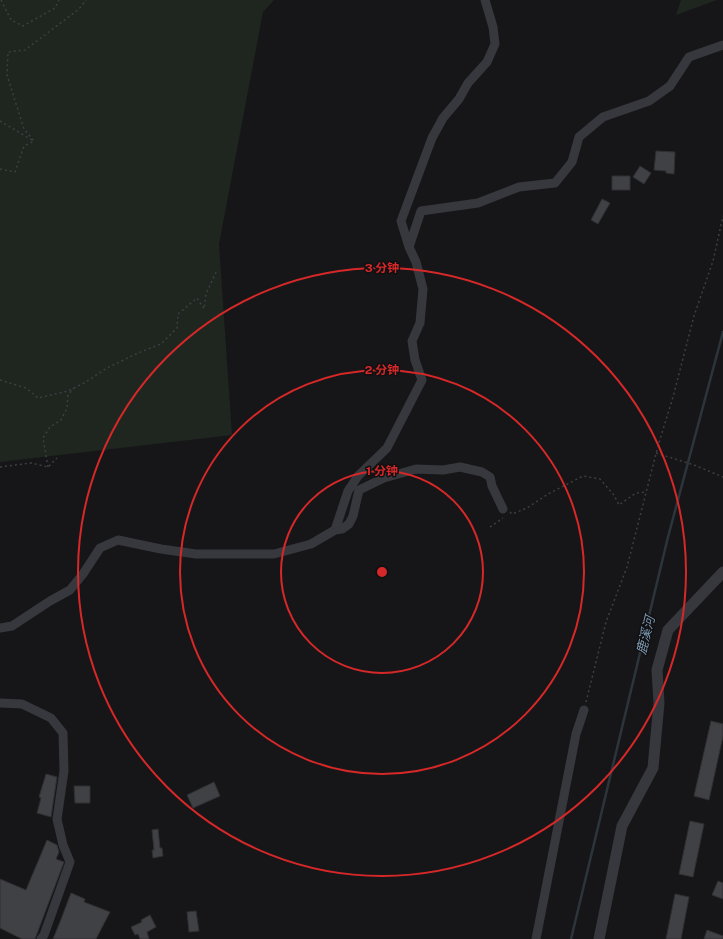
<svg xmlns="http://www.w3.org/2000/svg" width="723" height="939" viewBox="0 0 723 939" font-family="'Public Sans','Noto Sans SC',sans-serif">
  <rect width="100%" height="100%" fill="#161618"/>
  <path fill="#1e261f" d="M0 0H274L263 12 219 244 232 435 0 462Z
    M681 0H717L676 15Z"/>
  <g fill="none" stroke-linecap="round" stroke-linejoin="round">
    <path stroke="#2c353c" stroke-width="2.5" d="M571 939 668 537 723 332"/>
  </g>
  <path fill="#404145" stroke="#303034" d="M656 151 675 152 674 174 666 173V171L654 170Z
    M640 166 651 173 644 184 633 177Z
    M612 176H630V190H612Z
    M602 199 610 203 598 224 591 220Z
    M711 721 723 724V736L709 800 694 796Z
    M46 774 57 777 51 817 37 813 41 798 39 797Z
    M214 782 220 796 193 808 187 795Z
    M74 786H90V803H75Z
    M690 821 704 824 693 877 679 874Z
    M158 829 160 848H162L163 856 153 858 152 850H154L152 830Z
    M47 840 57 845 59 852 56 859 64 862 35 939H22L0 928V879L26 890Z
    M718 881 723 883V899L712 895Z
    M71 893 85 899 84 902 110 912 96 939H53L60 922Z
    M675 894 689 897 681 939H666Z
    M196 911 199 931 189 932 187 912Z
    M150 915 156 927 147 932 149 939H140L138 934 135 935 131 927 142 922 141 920Z
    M707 930 723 936V939H704Z"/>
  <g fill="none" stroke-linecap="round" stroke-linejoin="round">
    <path stroke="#3d3f44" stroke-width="1.5" stroke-dasharray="2 3" stroke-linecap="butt" d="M1 0 11 20 23 26 55 8 59 0
      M0 121 32 140
      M0 169 15 172 24 146 34 141 24 129 7 75 8 52 25 50 79 9 86 0
      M0 380 26 388 38 398 68 391 84 383 107 368 138 353 161 344 177 328 178 314 197 298 204 309 206 294 217 270
      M656 453 694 465 723 477
      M0 467 31 463 48 467 57 458
      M48 467 43 438 50 427 61 420 67 408 68 395 74 388
      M510 512 512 514 527 508 548 494 583 476 600 479 614 495 619 505 636 493 646 492
      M490 527 503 518
      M586 702 606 622 627 567 658 446 673 397 694 316 713 261 723 216"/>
    <path stroke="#37383d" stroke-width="9" d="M409 247 421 211 478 203 519 187 555 183 572 162 579 137 603 117 649 101 670 86 689 57 723 45
      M335 530 348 491 358 476 387 448 422 380 415 360 412 341 420 323 423 289 416 262 409 247 401 221 432 138 443 118 459 99 468 83 487 62 495 44 493 27 485 0
      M0 628 12 626 50 601 70 590 83 574 100 548 118 540 161 549 196 554H274L311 544 335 530 342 529 349 524 353 516 359 490 384 478 416 469 443 470 460 467 482 472 490 477 492 486 503 509
      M0 703 22 704 51 718 63 733 64 771 57 819 63 845 70 862 44 935 41 939
      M536 939 576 734 584 710"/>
    <path stroke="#37383d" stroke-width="11" d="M599 939 622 826 653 768 659 703 657 670 668 630 723 572"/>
  </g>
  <g fill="none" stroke="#d62828" stroke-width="2">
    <circle cx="382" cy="572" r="101"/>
    <circle cx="382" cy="572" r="202"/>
    <circle cx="382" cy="572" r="304"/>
  </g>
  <g text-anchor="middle" stroke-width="3" stroke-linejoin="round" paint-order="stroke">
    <g font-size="13" font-style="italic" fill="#7f9bb3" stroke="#111113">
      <text transform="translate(645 635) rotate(-76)" y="5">鹿溪河</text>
    </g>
  </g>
  <circle cx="382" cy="572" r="6" fill="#d62828" stroke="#111113" stroke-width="2"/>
  <g font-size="12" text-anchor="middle" font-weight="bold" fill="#d62828" stroke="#111113" stroke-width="3" stroke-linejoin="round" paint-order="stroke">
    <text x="382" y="272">3 分钟</text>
    <text x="382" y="374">2 分钟</text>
    <text x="382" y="475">1 分钟</text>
  </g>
</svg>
